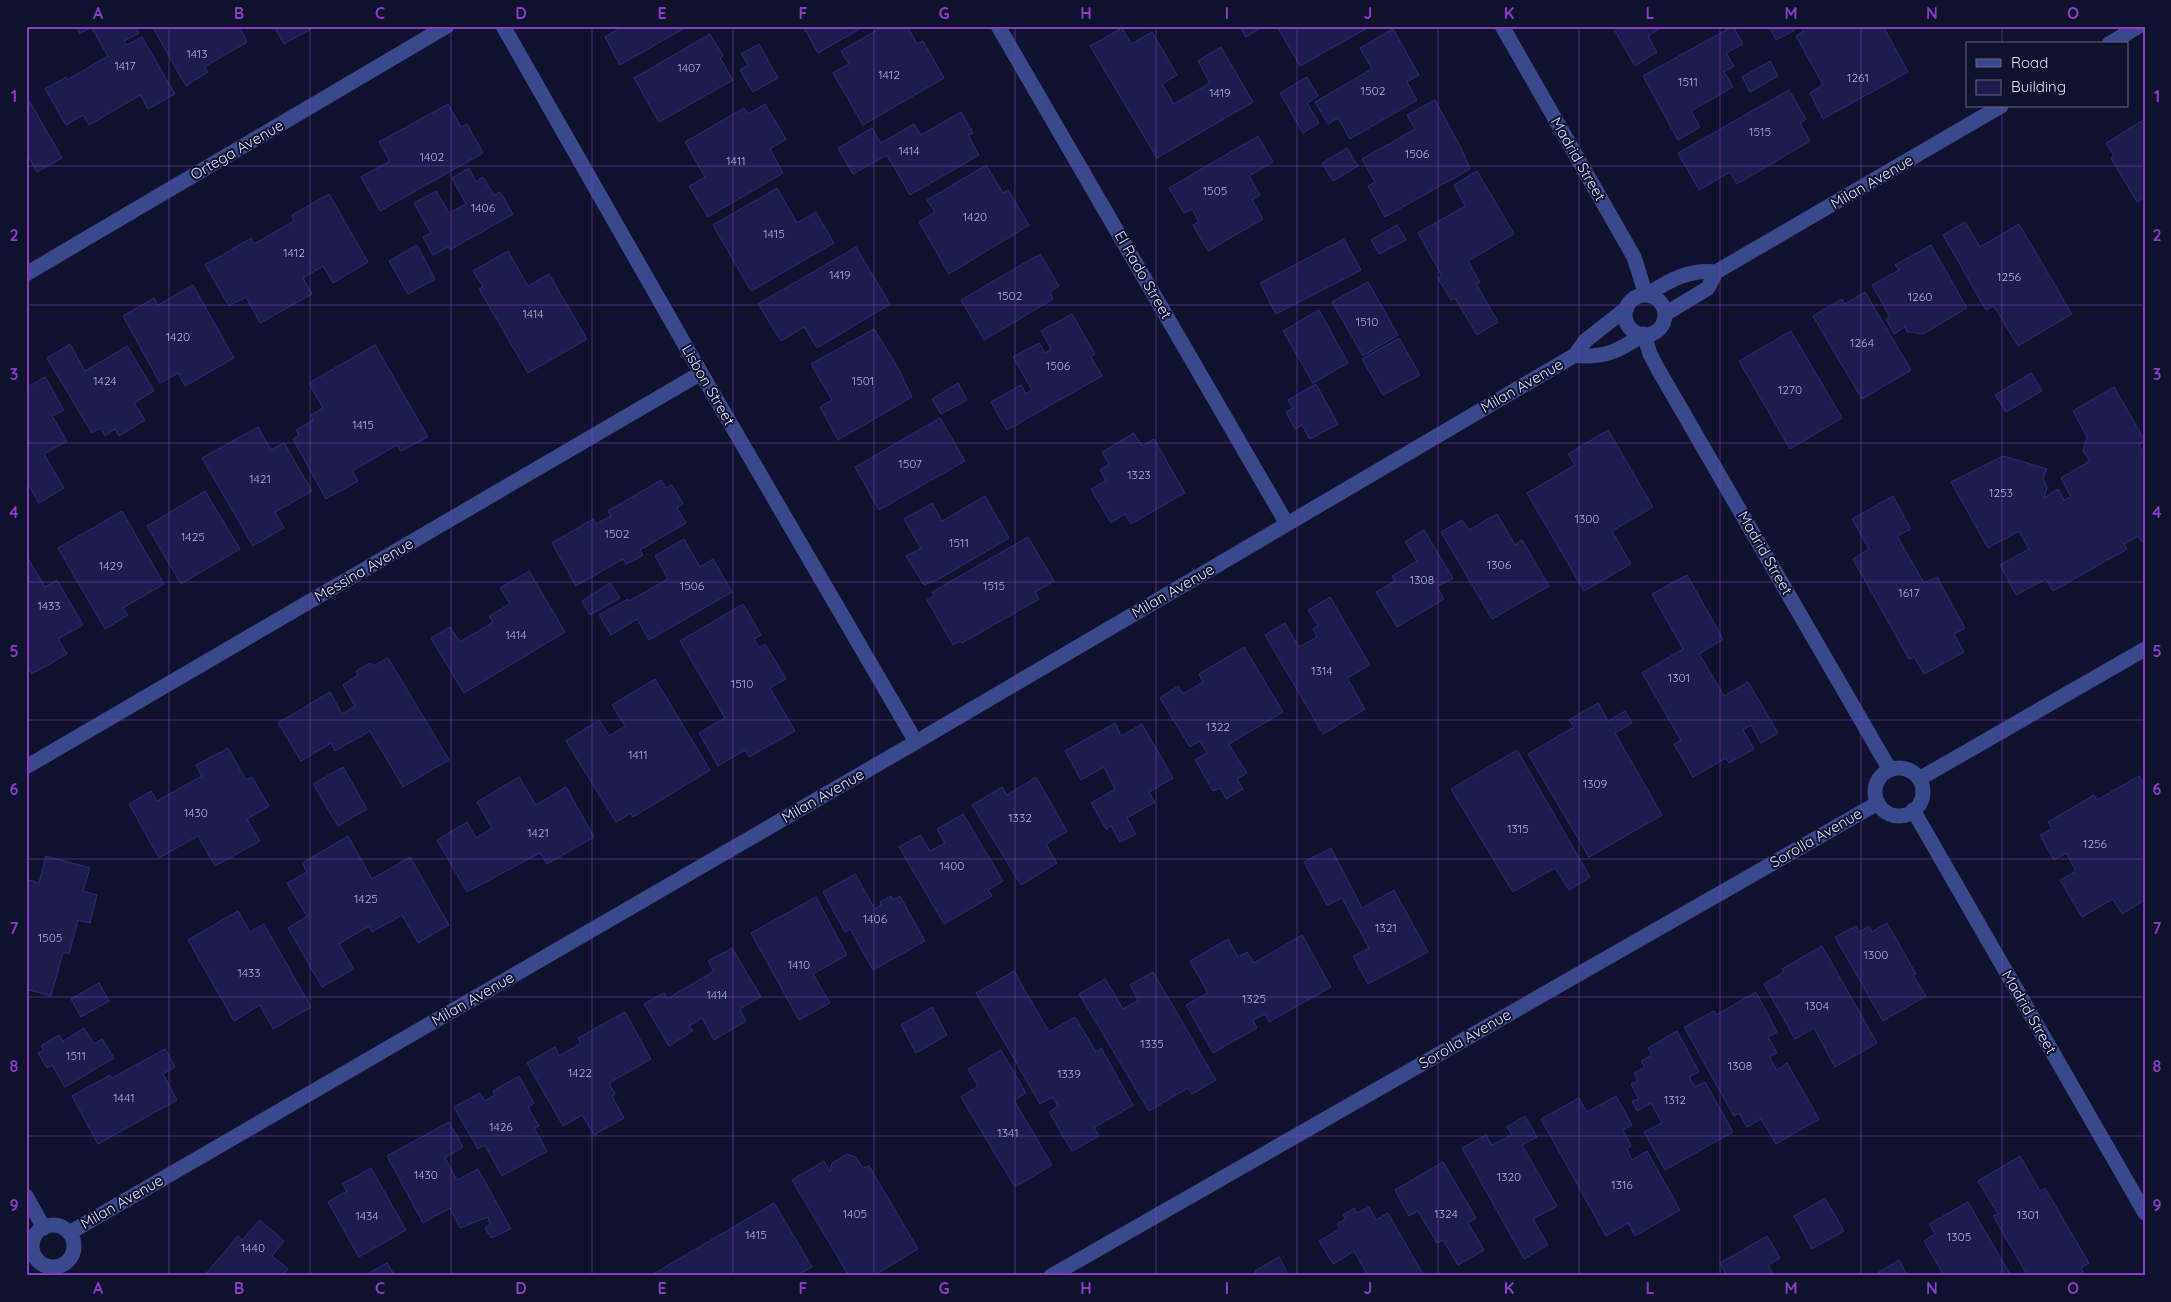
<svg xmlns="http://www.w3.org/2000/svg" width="2171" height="1302" viewBox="0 0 2171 1302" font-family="Quicksand,sans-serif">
  <rect width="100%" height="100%" fill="#11122d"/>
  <path fill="#1c1c4e" stroke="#2d2e7b" d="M75 26H135L139 33 124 41 127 45 142 37 175 94 148 109 140 95 89 125 83 115 66 125 45 89 66 77 67 80 108 56 91 27 80 34Z
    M152 26H239L247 42 204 67 208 72 186 86Z
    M274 26H316L284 44Z
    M623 26H688L620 65 605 37Z
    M803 26H865L818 53Z
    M884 26H907L917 44 923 41 944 78 863 125 833 73 849 64 841 51Z
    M1239 26H1264L1246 37Z
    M1277 26H1371L1300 66Z
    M1612 26H1664L1648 36 1657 52 1635 66Z
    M1733 26 1743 44 1726 53 1734 66 1724 72 1733 87 1691 111 1700 127 1678 140 1643 76Z
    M1769 26H1793L1795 30 1776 40Z
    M1801 26H1883L1908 72 1823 119 1810 93 1823 85 1796 36 1804 31Z
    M1122 28 1131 44 1152 32 1177 75 1162 84 1174 104 1210 83 1198 61 1221 47 1253 102 1157 158 1090 46Z
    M1393 29 1419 75 1407 82 1417 100 1350 139 1338 118 1328 124 1315 102 1372 69 1360 48Z
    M710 34 723 56 720 58 733 80 659 122 634 78Z
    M759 44 778 78 753 92 740 70 748 65 741 54Z
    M1770 61 1778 76 1750 92 1742 77Z
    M1307 77 1318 96 1307 103 1319 123 1303 133 1280 93Z
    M1789 90 1806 119 1800 123 1810 141 1737 184 1730 172 1699 190 1678 153Z
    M1435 100 1462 150 1470 169 1385 217 1368 186 1375 182 1362 159 1415 129 1407 115Z
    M30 102 62 158 37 172 29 158 26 160V105Z
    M448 104 461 127 467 124 483 153 380 211 361 177 390 161 379 142Z
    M765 104 786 139 770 149 783 173 708 217 689 186 705 177 685 142 744 108 748 114Z
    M961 112 973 133 968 135 979 155 910 195 887 155 853 174 838 148 872 128 881 143 914 124 921 135Z
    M2145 119V197L2137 202 2111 158 2114 156 2106 143Z
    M1258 136 1273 162 1249 176 1260 195 1252 200 1263 219 1208 251 1193 225 1199 222 1192 209 1184 213 1169 188Z
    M1347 148 1358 166 1333 181 1322 163Z
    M986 165 1003 193 1008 190 1029 225 949 274 919 222 935 212 927 200Z
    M469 168 476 182 483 177 494 195 500 192 513 214 450 250 448 247 433 255 423 237 431 233 414 203 436 191 449 213 466 204 452 178Z
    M1477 171 1514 234 1468 261 1480 282 1476 284 1498 322 1477 335 1455 298 1451 300 1438 278 1442 276 1418 233 1465 206 1454 185Z
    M777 188 797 223 816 212 834 243 751 291 713 225Z
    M329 194 368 262 333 283 323 266 303 278 312 294 260 323 246 297 229 306 205 265 251 238 254 244 294 221 292 215Z
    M1965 222 1980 247 2019 224 2072 314 2018 346 1994 306 1986 310 1943 235Z
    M1397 225 1406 240 1379 254 1371 240Z
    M1344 239 1361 270 1276 314 1260 283Z
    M417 245 435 279 408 294 389 261Z
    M1931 245 1967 308 1923 334 1907 332 1905 327 1894 334 1886 319 1890 317 1872 285 1899 270 1895 265Z
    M856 247 890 304 817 348 804 327 781 341 758 304Z
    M508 251 528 286 549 274 587 339 528 373 479 289 483 287 473 271Z
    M1040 254 1059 286 1050 292 1053 299 984 340 961 300Z
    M1368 282 1398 335 1363 356 1332 302Z
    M193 285 234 358 185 386 178 373 160 383 123 316 154 298 158 305Z
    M1865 292 1911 370 1862 399 1813 316 1842 299 1845 304Z
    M1319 310 1348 363 1313 383 1283 331Z
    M1072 314 1095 354 1091 357 1102 376 1007 430 991 402 1021 385 1026 394 1032 390 1013 357 1039 343 1045 353 1051 349 1041 331Z
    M874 329 897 366 912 397 838 440 820 407 832 400 811 364Z
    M1791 331 1842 418 1790 449 1739 361Z
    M1399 338 1420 375 1383 395 1362 359Z
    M70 344 85 371 127 346 154 391 134 403 145 420 119 436 115 429 105 436 101 428 92 433 47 358Z
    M375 345 428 437 401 451 397 445 352 471 358 481 326 499 293 439 299 435 296 430 313 420 311 415 323 408 309 383Z
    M2031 373 2042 391 2006 412 1995 395Z
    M45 377 64 410 52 416 67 441 44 454 64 488 39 503 26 481V388Z
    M958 383 967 400 941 414 932 399Z
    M1316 384 1338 424 1310 439 1302 425 1295 429 1286 412 1293 408 1288 400Z
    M2114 387 2145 441 2139 445 2145 455V545L2138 536 2124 544 2127 549 2053 591 2046 579 2016 595 2000 565 2029 549 2019 531 1988 548 1951 482 2003 456 2047 469 2043 478 2047 488 2044 498 2058 489 2064 500 2071 497 2061 478 2090 461 2083 451 2086 440 2088 439 2073 411Z
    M940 418 965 461 879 510 855 467Z
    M258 427 271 450 284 443 312 491 275 512 284 528 253 546 202 458Z
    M1608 430 1653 507 1612 531 1631 564 1584 591 1527 493 1575 465 1568 454Z
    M1134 433 1142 446 1154 439 1185 493 1131 524 1125 514 1111 523 1091 489 1106 480 1100 470 1109 464 1102 452Z
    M661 480 666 488 672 485 683 504 677 508 686 523 640 550 643 555 635 560 626 564 623 559 576 586 552 543 593 519 596 524 611 516 608 511Z
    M205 491 240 549 181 584 147 526Z
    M985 496 1009 538 939 579 924 585 906 556 921 548 904 519 932 503 942 521Z
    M1893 496 1911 529 1897 536 1924 583 1937 577 1965 628 1954 634 1964 652 1924 674 1914 657 1909 659 1853 559 1869 549 1852 519Z
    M122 511 164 584 123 608 128 615 105 629 58 548Z
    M1497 514 1515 545 1522 540 1549 586 1492 619 1441 532 1462 520 1469 530Z
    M1424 530 1453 578 1437 587 1444 599 1397 627 1376 592 1395 581 1392 576 1417 561 1405 542Z
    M1028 537 1054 581 1035 592 1039 599 962 643 960 641 953 645 927 600 934 596 932 592Z
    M684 539 700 567 713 559 732 592 649 640 637 619 611 635 599 615 628 599 629 601 668 579 655 556Z
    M26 555 45 587 57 580 83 625 58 639 67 654 32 674 26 664Z
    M529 571 565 632 464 693 431 638 450 627 460 642 493 622 489 616 510 604 500 588Z
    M1687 575 1723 639 1699 654 1724 696 1748 682 1778 733 1761 743 1751 725 1743 730 1754 749 1729 763 1726 758 1693 777 1674 744 1681 740 1642 673 1683 649 1652 594Z
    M610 583 620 598 590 615 582 601Z
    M1330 597 1370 665 1347 678 1365 709 1323 734 1265 635 1285 623 1299 647 1317 637 1313 629 1318 626 1308 610Z
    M743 604 761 635 754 639 759 648 765 644 786 679 770 688 795 731 749 757 745 750 718 766 699 733 725 718 680 641Z
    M1244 647 1283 712 1229 744 1247 773 1237 779 1243 789 1226 799 1220 788 1213 791 1195 760 1207 753 1200 741 1190 747 1160 698 1178 686 1183 694 1203 682 1199 674Z
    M388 658 449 760 403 787 370 731 335 751 331 743 301 761 278 723 330 692 342 714 355 706 343 685 358 675 356 671 370 663 373 666Z
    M655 679 710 770 633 817 631 813 616 822 566 741 599 720 609 736 625 726 612 705Z
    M1598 703 1608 721 1625 711 1632 723 1615 733 1662 815 1589 857 1528 754 1574 727 1569 720Z
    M1115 723 1121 736 1142 724 1173 778 1149 792 1155 802 1127 818 1136 834 1120 842 1111 826 1106 829 1091 803 1115 789 1104 767 1081 780 1065 751Z
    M228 748 246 780 252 777 269 806 247 819 260 841 215 866 198 836 159 858 129 804 151 791 157 801 202 776 196 765Z
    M1517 750 1590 877 1569 890 1555 868 1513 892 1451 789Z
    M343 767 367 809 338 826 313 784Z
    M2139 776 2145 786V900L2122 914 2113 899 2082 917 2060 880 2076 871 2066 853 2054 860 2040 835 2052 829 2048 822 2094 795 2097 800Z
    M519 777 536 805 566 787 594 837 547 864 540 853 467 892 437 840 467 822 476 838 492 828 477 802Z
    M1036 777 1067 831 1046 844 1057 863 1021 885 972 805 1002 787 1007 795Z
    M963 814 1003 881 988 890 992 896 944 924 899 847 920 835 930 851 945 843 937 829Z
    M348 836 372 879 410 857 449 925 418 943 402 915 372 932 369 926 339 944 354 969 322 987 288 928 307 916 287 883 307 872 302 863Z
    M1331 848 1362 908 1394 890 1428 952 1368 984 1353 956 1369 948 1342 898 1327 905 1304 862Z
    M46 856 90 868 83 891 97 895 90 923 78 920 69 954 63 952 51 996 26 989V879L39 883Z
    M855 874 875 909 881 905 880 902 891 896 893 900 900 896 925 941 873 970 850 929 845 932 823 892Z
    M816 897 847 955 813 974 830 1003 799 1020 751 933Z
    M238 911 250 932 264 924 311 1007 273 1029 260 1005 234 1021 188 940Z
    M1887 923 1916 974 1913 975 1926 996 1883 1021 1835 937 1856 926 1859 932 1869 926 1872 932Z
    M1302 935 1331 987 1269 1022 1265 1014 1253 1020 1257 1028 1213 1053 1186 1005 1208 993 1190 961 1228 939 1238 957 1247 952 1254 963Z
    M1822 946 1877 1043 1835 1067 1814 1028 1795 1039 1764 984 1784 972 1782 969Z
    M732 948 761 997 740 1009 746 1021 714 1040 702 1018 689 1026 693 1031 669 1046 644 1004 664 993 667 999 714 971 708 961Z
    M1014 971 1049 1032 1075 1017 1096 1052 1101 1048 1133 1105 1094 1128 1099 1136 1072 1151 1049 1112 1058 1106 1053 1097 1040 1104 976 993Z
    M1153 972 1216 1080 1192 1094 1188 1088 1149 1111 1079 994 1105 979 1123 1009 1138 1000 1130 985Z
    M99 983 109 1001 81 1017 71 999Z
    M1756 992 1777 1032 1768 1037 1777 1053 1769 1057 1777 1070 1787 1063 1819 1119 1776 1144 1761 1119 1747 1127 1739 1113 1734 1116 1684 1027 1714 1011 1716 1015Z
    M932 1007 947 1035 916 1053 901 1025Z
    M625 1012 651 1059 609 1083 615 1094 612 1096 624 1118 594 1135 582 1115 563 1126 527 1063 555 1047 559 1056 581 1043 578 1038Z
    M84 1028 94 1044 102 1039 114 1058 65 1087 52 1065 47 1068 38 1053 44 1050 41 1046 59 1035 63 1041Z
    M1677 1031 1699 1072 1689 1077 1695 1087 1705 1082 1733 1132 1665 1170 1644 1132 1662 1123 1651 1103 1637 1111 1632 1101 1639 1099 1631 1084 1638 1081 1634 1073 1645 1067 1641 1061 1652 1055 1648 1048Z
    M165 1049 175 1067 163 1074 177 1100 98 1144 72 1096 110 1075 112 1078Z
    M1001 1050 1026 1093 1014 1100 1052 1165 1015 1187 961 1097 978 1086 968 1069Z
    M519 1076 534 1103 528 1107 539 1126 534 1128 547 1151 502 1176 485 1145 478 1149 454 1107 480 1093 485 1101 495 1095 493 1091Z
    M1616 1096 1632 1125 1623 1130 1631 1146 1627 1149 1632 1160 1647 1151 1680 1210 1635 1236 1628 1223 1606 1236 1541 1119 1579 1098 1587 1112Z
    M1525 1116 1537 1137 1522 1145 1557 1206 1533 1219 1548 1245 1524 1259 1462 1148 1486 1135 1492 1145 1512 1135 1507 1127Z
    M449 1122 463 1147 445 1158 457 1180 478 1169 511 1229 491 1238 485 1228 490 1224 488 1217 460 1228 450 1208 423 1223 387 1156Z
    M847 1154 856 1157 863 1168 869 1166 918 1249 873 1276H849L792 1180 824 1161 830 1172 832 1163Z
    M2020 1156 2040 1191 2045 1188 2089 1263 2081 1268 2085 1276H2028L1993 1216 1998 1214 1978 1181Z
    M1443 1162 1476 1218 1468 1223 1484 1250 1458 1265 1443 1240 1437 1243 1418 1211 1409 1216 1395 1190Z
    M371 1168 406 1230 359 1257 328 1202 347 1191 342 1184Z
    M1825 1198 1844 1231 1812 1249 1794 1216Z
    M1968 1202 2011 1276H1944L1924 1241 1935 1234 1929 1224Z
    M774 1203 812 1267 796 1276H650Z
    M1369 1207 1376 1220 1388 1213 1424 1276H1368L1354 1251 1333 1264 1319 1241 1340 1229 1337 1224 1346 1219 1343 1215 1354 1208 1357 1213Z
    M260 1220 284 1241 272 1256 288 1269 282 1276H204L238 1236 242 1240Z
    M1767 1236 1780 1258 1768 1265 1774 1276H1727L1720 1263Z
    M1279 1257 1289 1276H1257L1255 1271Z
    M1899 1260 1908 1276H1881L1879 1272Z
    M387 1263 395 1276H364Z"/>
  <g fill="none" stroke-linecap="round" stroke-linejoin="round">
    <path stroke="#3a488d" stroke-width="15" d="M503 26 701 373 916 742
      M998 26 1287 524
      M1502 26 1634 257 1646 295C1669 281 1688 269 1716 272
      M2109 44 2139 26
      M26 274 447 26
      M1625 315a20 20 0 1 1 40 0a20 20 0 1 1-40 0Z
      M1665 314 1708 288 1716 272 2001 106
      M1575 355C1605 359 1620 350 1644 334L1650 354 1659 371 1890 770
      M26 767 701 373
      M1875 792a24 24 0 1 1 48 0a24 24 0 1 1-48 0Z
      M1919 779 2145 649
      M1913 810 2145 1213
      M26 1196 44 1228
      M32 1246a21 21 0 1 1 42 0a21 21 0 1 1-42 0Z
      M69 1233 916 742 1575 355 1585 341 1627 308
      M1051 1276 1878 803"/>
  </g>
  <path fill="none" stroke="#853ec5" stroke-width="1" stroke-opacity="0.55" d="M169 26V1276M310 26V1276M451 26V1276M592 26V1276M733 26V1276M874 26V1276M1015 26V1276M1156 26V1276M1297 26V1276M1438 26V1276M1579 26V1276M1720 26V1276M1861 26V1276M2002 26V44M2002 106V1276M26 166H2145M26 305H2145M26 443H2145M26 582H2145M26 720H2145M26 859H2145M26 997H2145M26 1136H2145"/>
  <g text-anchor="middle" stroke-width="4" stroke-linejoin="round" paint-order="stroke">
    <g font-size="12" fill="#acaed3">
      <text x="197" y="58">1413</text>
      <text x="125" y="70">1417</text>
      <text x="689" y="72">1407</text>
      <text x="889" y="79">1412</text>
      <text x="1858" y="82">1261</text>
      <text x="1688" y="86">1511</text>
      <text x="1373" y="95">1502</text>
      <text x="1220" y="97">1419</text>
      <text x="1760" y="136">1515</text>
      <text x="909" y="155">1414</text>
      <text x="1417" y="158">1506</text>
      <text x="432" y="161">1402</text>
      <text x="736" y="165">1411</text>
      <text x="1215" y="195">1505</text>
      <text x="483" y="212">1406</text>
      <text x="975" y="221">1420</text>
      <text x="774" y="238">1415</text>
      <text x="294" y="257">1412</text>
      <text x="840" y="279">1419</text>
      <text x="2009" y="281">1256</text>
      <text x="1010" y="300">1502</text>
      <text x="1920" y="301">1260</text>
      <text x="533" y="318">1414</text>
      <text x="1367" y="326">1510</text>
      <text x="178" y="341">1420</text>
      <text x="1862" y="347">1264</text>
      <text x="1058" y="370">1506</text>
      <text x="105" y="385">1424</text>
      <text x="863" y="385">1501</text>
      <text x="1790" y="394">1270</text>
      <text x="363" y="429">1415</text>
      <text x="910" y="468">1507</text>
      <text x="1139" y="479">1323</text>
      <text x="260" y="483">1421</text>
      <text x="2001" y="497">1253</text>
      <text x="1587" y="523">1300</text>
      <text x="617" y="538">1502</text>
      <text x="193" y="541">1425</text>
      <text x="959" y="547">1511</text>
      <text x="1499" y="569">1306</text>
      <text x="111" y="570">1429</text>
      <text x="1422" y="584">1308</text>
      <text x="692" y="590">1506</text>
      <text x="994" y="590">1515</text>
      <text x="1909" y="597">1617</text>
      <text x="49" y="610">1433</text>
      <text x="516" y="639">1414</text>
      <text x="1322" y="675">1314</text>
      <text x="1679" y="682">1301</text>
      <text x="742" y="688">1510</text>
      <text x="1218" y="731">1322</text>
      <text x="638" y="759">1411</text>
      <text x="1595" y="788">1309</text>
      <text x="196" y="817">1430</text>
      <text x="1020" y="822">1332</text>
      <text x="1518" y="833">1315</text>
      <text x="538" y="837">1421</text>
      <text x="2095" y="848">1256</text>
      <text x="952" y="870">1400</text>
      <text x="366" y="903">1425</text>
      <text x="875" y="923">1406</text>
      <text x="1386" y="932">1321</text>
      <text x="50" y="942">1505</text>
      <text x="1876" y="959">1300</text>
      <text x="799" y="969">1410</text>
      <text x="249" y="977">1433</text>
      <text x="717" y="999">1414</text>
      <text x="1254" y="1003">1325</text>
      <text x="1817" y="1010">1304</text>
      <text x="1152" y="1048">1335</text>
      <text x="76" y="1060">1511</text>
      <text x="1740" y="1070">1308</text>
      <text x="580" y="1077">1422</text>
      <text x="1069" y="1078">1339</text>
      <text x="124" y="1102">1441</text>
      <text x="1675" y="1104">1312</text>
      <text x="501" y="1131">1426</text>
      <text x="1008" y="1137">1341</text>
      <text x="426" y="1179">1430</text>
      <text x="1509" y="1181">1320</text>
      <text x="1622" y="1189">1316</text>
      <text x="855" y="1218">1405</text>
      <text x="1446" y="1218">1324</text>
      <text x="2028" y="1219">1301</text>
      <text x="367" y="1220">1434</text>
      <text x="756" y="1239">1415</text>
      <text x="1959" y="1241">1305</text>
      <text x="253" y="1252">1440</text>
    </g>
    <g font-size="15" fill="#dcdfff" stroke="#11122d">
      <text transform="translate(237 150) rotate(-30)" y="5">Ortega Avenue</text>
      <text transform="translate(1578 159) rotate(60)" y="5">Madrid Street</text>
      <text transform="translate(1872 182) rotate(-30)" y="5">Milan Avenue</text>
      <text transform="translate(1143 275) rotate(60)" y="5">El Rado Street</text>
      <text transform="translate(708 385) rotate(60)" y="5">Lisbon Street</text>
      <text transform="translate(1522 386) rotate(-30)" y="5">Milan Avenue</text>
      <text transform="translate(1765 553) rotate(60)" y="5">Madrid Street</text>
      <text transform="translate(364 570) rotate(-30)" y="5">Messina Avenue</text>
      <text transform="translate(1173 591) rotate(-30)" y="5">Milan Avenue</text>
      <text transform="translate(823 796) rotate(-30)" y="5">Milan Avenue</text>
      <text transform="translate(1816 838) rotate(-30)" y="5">Sorolla Avenue</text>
      <text transform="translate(473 999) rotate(-30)" y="5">Milan Avenue</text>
      <text transform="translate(2029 1012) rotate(60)" y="5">Madrid Street</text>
      <text transform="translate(1465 1039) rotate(-30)" y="5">Sorolla Avenue</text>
      <text transform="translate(122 1202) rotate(-30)" y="5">Milan Avenue</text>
    </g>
  </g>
  <rect width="2171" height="1302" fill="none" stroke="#11122d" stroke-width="55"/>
  <rect x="1966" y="42" width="162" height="65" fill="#11122d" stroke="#626481"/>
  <rect x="1976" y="59" width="25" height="8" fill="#3a488d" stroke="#626481"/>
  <text x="2011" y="68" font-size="15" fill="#dcdfff">Road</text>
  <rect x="1976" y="80" width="25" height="15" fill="#1c1c4e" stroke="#626481"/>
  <text x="2011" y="92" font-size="15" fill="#dcdfff">Building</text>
  <rect x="28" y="28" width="2116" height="1246" fill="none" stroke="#853ec5" stroke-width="2"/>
  <g font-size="16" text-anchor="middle" font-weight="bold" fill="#853ec5">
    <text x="98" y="19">A</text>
    <text x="239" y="19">B</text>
    <text x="380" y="19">C</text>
    <text x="521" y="19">D</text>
    <text x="662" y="19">E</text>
    <text x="803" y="19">F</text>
    <text x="944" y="19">G</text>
    <text x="1086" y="19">H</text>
    <text x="1227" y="19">I</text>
    <text x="1368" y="19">J</text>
    <text x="1509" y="19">K</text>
    <text x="1650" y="19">L</text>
    <text x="1791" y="19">M</text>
    <text x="1932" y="19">N</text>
    <text x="2073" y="19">O</text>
    <text x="14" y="102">1</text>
    <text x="2157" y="102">1</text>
    <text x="14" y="241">2</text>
    <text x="2157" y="241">2</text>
    <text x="14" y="380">3</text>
    <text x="2157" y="380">3</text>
    <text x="14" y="518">4</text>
    <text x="2157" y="518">4</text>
    <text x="14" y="657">5</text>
    <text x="2157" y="657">5</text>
    <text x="14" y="795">6</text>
    <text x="2157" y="795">6</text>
    <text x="14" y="934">7</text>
    <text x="2157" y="934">7</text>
    <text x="14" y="1072">8</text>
    <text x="2157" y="1072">8</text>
    <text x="14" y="1211">9</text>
    <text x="2157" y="1211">9</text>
    <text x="98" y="1294">A</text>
    <text x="239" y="1294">B</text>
    <text x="380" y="1294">C</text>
    <text x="521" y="1294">D</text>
    <text x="662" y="1294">E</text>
    <text x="803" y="1294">F</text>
    <text x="944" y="1294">G</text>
    <text x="1086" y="1294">H</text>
    <text x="1227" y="1294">I</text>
    <text x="1368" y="1294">J</text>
    <text x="1509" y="1294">K</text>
    <text x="1650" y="1294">L</text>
    <text x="1791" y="1294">M</text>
    <text x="1932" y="1294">N</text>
    <text x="2073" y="1294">O</text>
  </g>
</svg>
